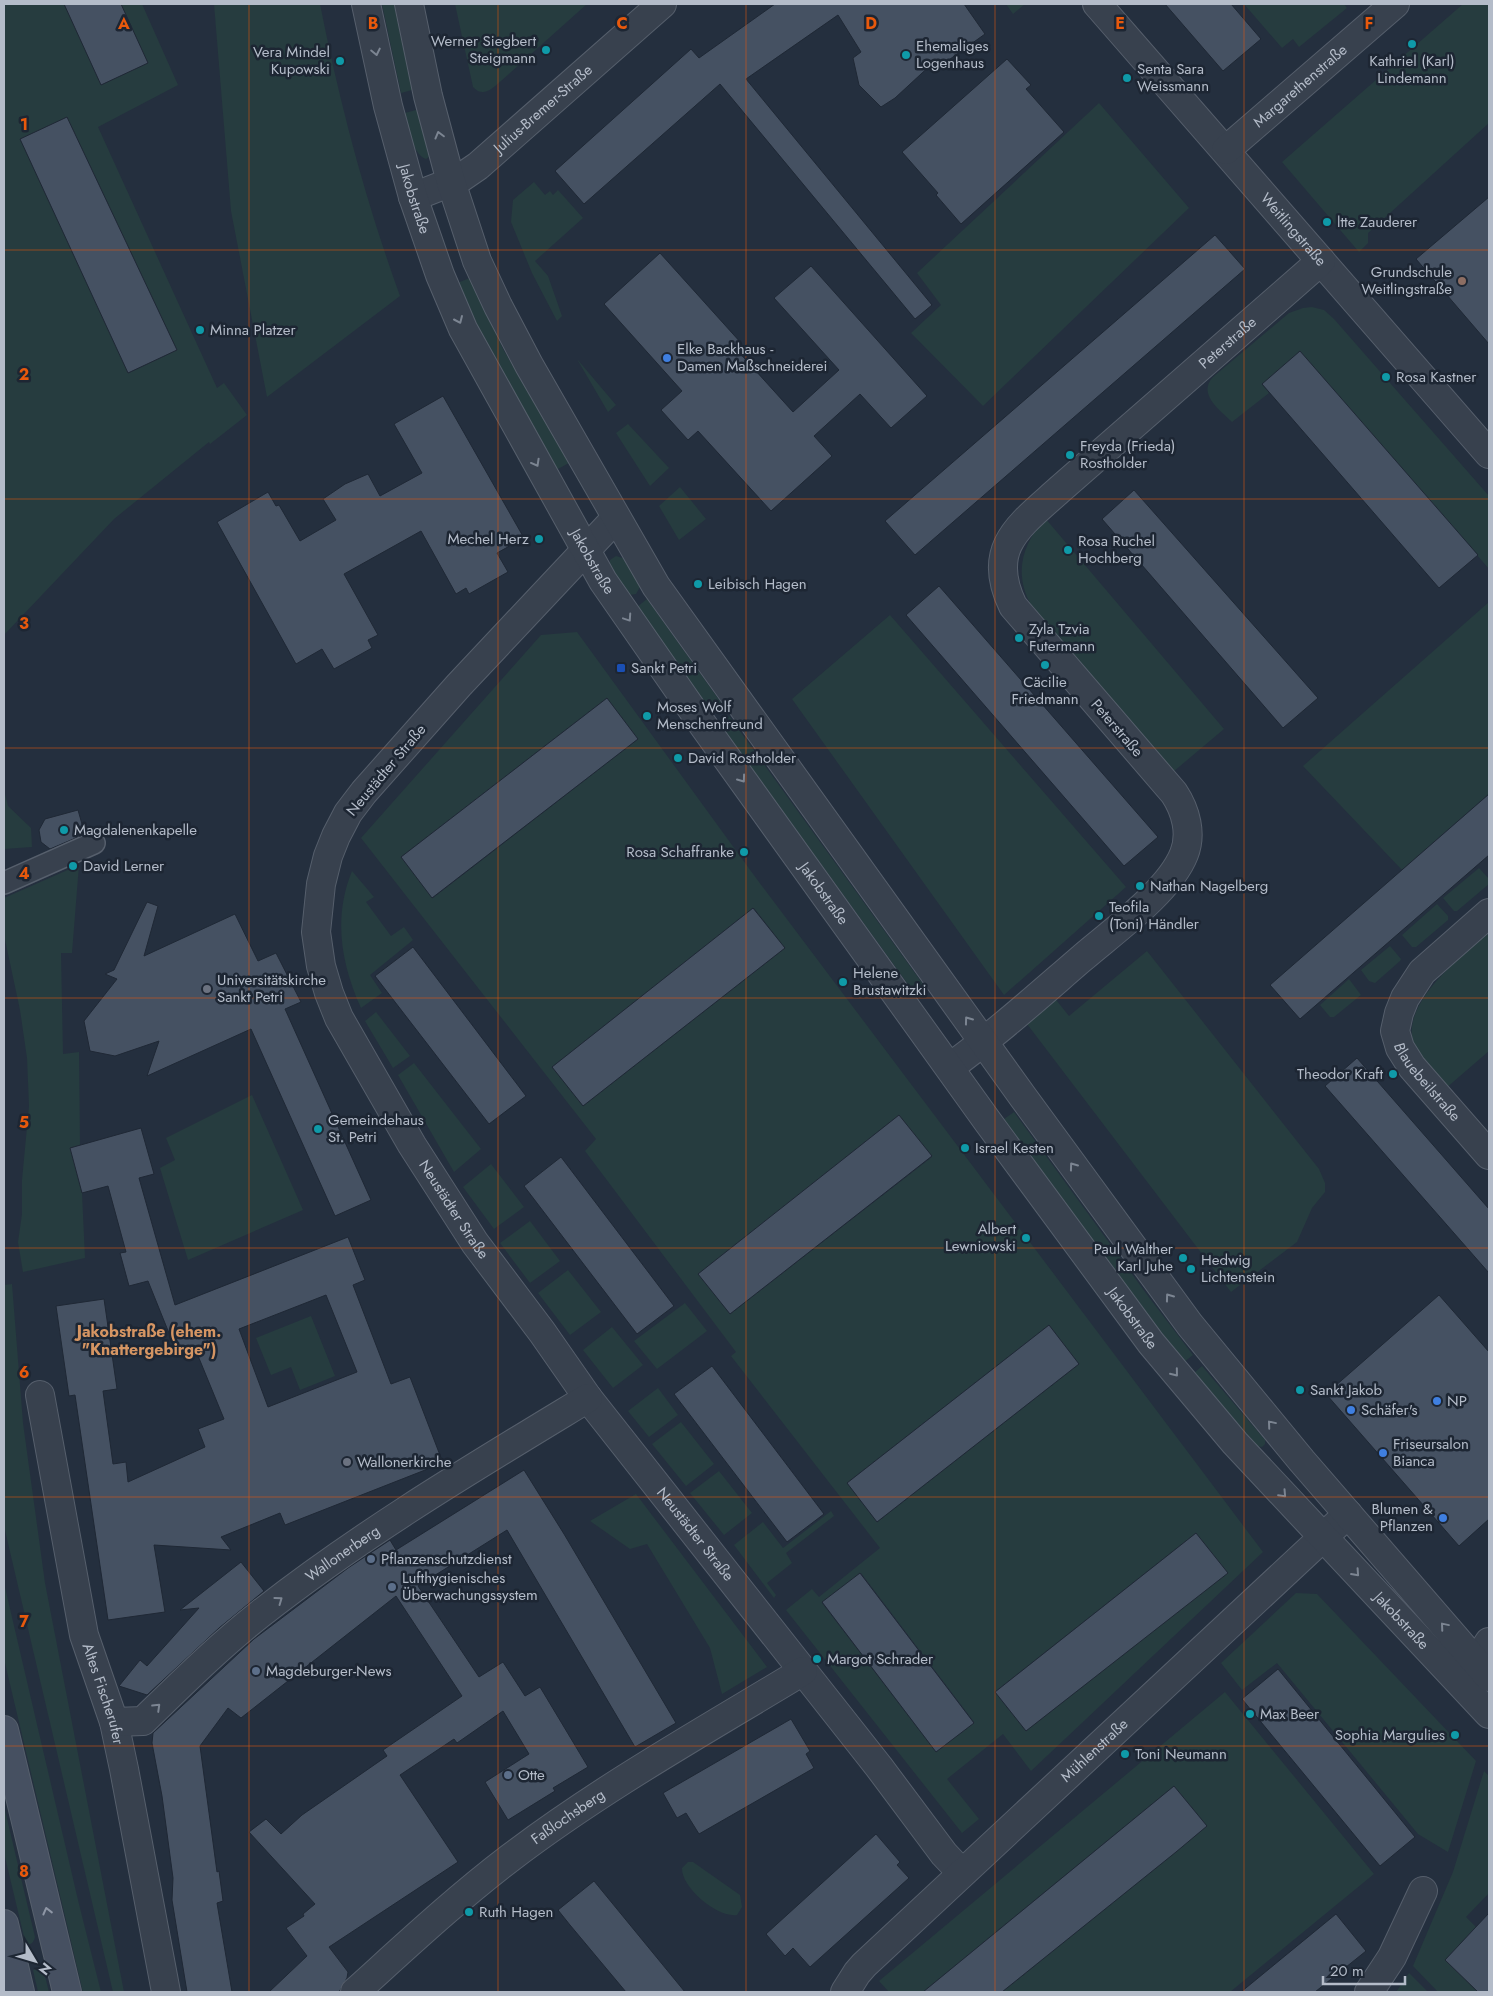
<svg xmlns="http://www.w3.org/2000/svg" width="1493" height="1996" viewBox="0 0 1493 1996" font-family="Jost,sans-serif">
  <rect width="100%" height="100%" fill="#242f3e"/>
  <path fill="#263c3f" fill-rule="evenodd" d="M4 4H64L101 85 148 63 121 4H142L178 85 98 127 217 388 224 383 247 415 210 444 209 442 114 519 4 635ZM67 117 177 350 129 373 20 139Z
    M214 4H320C340 105 365 199 400 296L267 397 231 211Z
    M382 4H394L412 90 401 93Z
    M455 4H587L501 81C492 89 483 98 473 87Z
    M1006 4H1025L1013 14Z
    M1244 4H1344L1347 8 1299 47 1293 39 1282 48Z
    M1463 4H1489V123L1368 233V243L1359 252 1282 162Z
    M1099 103 1189 208 983 406 911 333 941 305 917 273Z
    M416 110 418 112 429 157 426 159C411 153 409 127 405 113Z
    M534 182 545 195 550 191 553 195 558 190 583 218 535 261 548 276 562 316 557 321 532 273 511 222 513 200Z
    M470 278 503 349 569 463 556 470 477 327 457 283Z
    M1312 307 1324 310 1334 319 1489 496V569L1477 555 1262 384 1269 393 1232 422C1220 410 1197 394 1213 377L1289 313 1303 308Z
    M577 359 616 405 608 412Z
    M628 424 669 468 650 486 616 433Z
    M680 487 706 519 679 540 659 506Z
    M1045 518 1224 729 1173 772 1031 605C1013 572 1023 544 1045 518Z
    M616 556 623 558 639 583 640 587 636 594 629 595 610 565V560Z
    M647 599 722 704 710 712 637 607Z
    M1489 602V794L1402 870 1303 766Z
    M890 615 1126 887 1004 995 792 699Z
    M577 632 756 878 1263 1552 1031 1771 1003 1734 947 1779 979 1819 962 1833 786 1610 812 1589 819 1597 880 1548 731 1356 736 1352 585 1151 596 1139 361 838 541 635ZM607 698 638 739 433 898 401 857ZM754 908 785 948 583 1106 552 1067ZM899 1115 932 1157 730 1314 699 1274ZM1049 1325 1079 1364 877 1522 847 1483ZM1196 1533 1227 1573 1026 1731 995 1692ZM861 1573 974 1722 936 1752 822 1603Z
    M729 716 925 987 915 994 719 723Z
    M4 790 8 806 31 828 32 847 4 849Z
    M79 865 72 953H61L63 1054 79 1052 80 1145 70 1148 82 1193 85 1258 23 1272 18 1242 22 1214V1180L29 1106 27 1058 20 1010 4 935V898Z
    M1479 868 1489 879V884L1457 911H1454L1443 898Z
    M352 871 374 897 366 902 391 936 404 927 413 940 370 975 382 993 361 1008C341 963 333 918 352 871Z
    M1437 904 1448 916V920L1416 947H1412L1402 935Z
    M1489 933V1051L1445 1089C1434 1076 1420 1062 1414 1045 1399 1003 1462 956 1489 933Z
    M1390 946 1401 959 1400 961 1375 983 1369 981 1361 970Z
    M1147 951 1319 1169 1325 1183V1192L1312 1208 1297 1242 1231 1292 1024 1020 1053 996 1069 1016Z
    M1349 979 1361 995 1334 1017H1330L1320 1005Z
    M376 1012 410 1056 393 1068 365 1021Z
    M414 1063 481 1149 454 1172 398 1075Z
    M252 1095 303 1210 188 1260 160 1168 175 1160 166 1138Z
    M1014 1112 1148 1296 1193 1355 1184 1362 1086 1232 1004 1119Z
    M491 1164 524 1207 494 1229 463 1187Z
    M530 1221 560 1261 530 1283 500 1243Z
    M568 1270 601 1312 570 1335 538 1293Z
    M12 1284 23 1423 45 1583 124 1992H113L4 1526V1285Z
    M685 1303 707 1331 657 1369 634 1341Z
    M311 1316 335 1376 300 1390 291 1367 271 1375 256 1338Z
    M612 1327 643 1365 613 1388 583 1350Z
    M1202 1366 1265 1440V1444L1262 1447 1257 1446 1194 1373Z
    M658 1388 678 1415 649 1437 628 1411Z
    M681 1422 714 1464 686 1486 652 1444Z
    M719 1471 752 1513 724 1535 690 1493Z
    M636 1494 767 1667 722 1694 710 1648 647 1544 630 1549 590 1521Z
    M831 1511 834 1516 786 1553 792 1563 767 1583 776 1595 774 1598 734 1545 763 1522 783 1548Z
    M4 1583 78 1900 101 1992H83L4 1659Z
    M1296 1593 1317 1594 1476 1761 1448 1852 1418 1834 1277 1663 1242 1690 1221 1663Z
    M1225 1692 1374 1874 1230 1992H1002L1207 1826 1174 1786 923 1992H889L879 1981Z
    M1484 1771 1489 1776V1893L1466 1917 1476 1927 1445 1960 1478 1992H1438L1413 1966 1453 1872Z
    M4 1806 35 1937C34 1942 31 1945 26 1945L4 1853Z
    M688 1862H693L740 1895 742 1907 737 1915C717 1918 681 1887 682 1868Z
    M41 1968 44 1972 49 1992H38L33 1970Z
    M1409 1973 1428 1992H1396Z"/>
  <path fill="#455162" stroke="#1f2835" fill-rule="evenodd" d="M64 4H121L148 63 101 85Z
    M775 4H964L985 34 939 67 934 62 895 98 881 107 859 85 853 58 861 52 838 15 746 79 932 305 915 319 720 84 584 204 555 171 691 49 699 58Z
    M1165 4H1231L1261 39 1223 71Z
    M1007 59 1031 85 1026 89 1064 132 961 224 936 195 938 193 902 152Z
    M67 117 177 350 128 373 20 139Z
    M1489 197V344L1416 259Z
    M1215 235 1245 269 915 555 885 521Z
    M660 253 742 344 736 349 793 412 839 370 774 298 811 266 927 396 891 428 860 394 814 436 832 456 771 511 698 431 688 440 661 410 682 391 604 304Z
    M1300 351 1478 555 1439 588 1262 384Z
    M443 396 524 538 497 553 508 572 469 594 466 588 456 594 421 531 344 574 378 635 368 640 372 648 334 669 322 649 296 664 217 522 268 492 276 506 279 505 300 541 336 520 323 499 345 484 368 474 380 496 422 473 394 424Z
    M1134 490 1318 698 1283 728 1102 519Z
    M939 586 1158 837 1124 866 906 615Z
    M607 698 638 739 432 898 401 857Z
    M1489 794V855L1300 1019 1270 985Z
    M78 810 82 824 92 831 50 849 41 842 39 830 45 819Z
    M147 902 158 906 144 956 235 914 258 961 276 953 301 1002 285 1009 371 1200 335 1216 251 1029 147 1076 159 1041 115 1056 90 1051 84 1021 117 979 105 974 114 970Z
    M753 908 785 948 583 1106 552 1067Z
    M413 947 526 1096 489 1124 375 976Z
    M1357 1058 1489 1209V1273L1325 1086Z
    M899 1115 932 1156 730 1314 698 1274Z
    M141 1128 154 1174 139 1178 175 1305 348 1237 365 1280 353 1285 391 1384 410 1377 443 1463 285 1525 280 1513 221 1537 231 1550 154 1545 165 1612 108 1620 75 1395 69 1396 56 1306 104 1299 117 1389 103 1391 113 1464 126 1462 128 1482 205 1447 198 1429 224 1419 194 1346 177 1353 148 1281 129 1286 120 1253 126 1252 108 1186 82 1193 70 1148ZM326 1295 357 1372 268 1407 239 1329Z
    M561 1157 674 1306 637 1334 524 1186Z
    M1439 1295 1489 1352V1519L1459 1546 1326 1394Z
    M1049 1325 1079 1364 877 1522 847 1483Z
    M712 1366 824 1514 787 1542 674 1394Z
    M524 1470 564 1534 676 1723 635 1747 507 1530 418 1586 479 1677 503 1662 525 1696 540 1687 588 1767 553 1788 555 1791 508 1820 485 1782 529 1754 503 1711 457 1743 454 1739 400 1775 458 1862 329 1947 348 1972 347 1978 339 1992H269L307 1956 286 1928 304 1916 303 1914 315 1904 249 1832 266 1819 281 1834 302 1815 387 1756 383 1750 462 1696 396 1596 241 1718 228 1708 200 1746 217 1872 219 1871 223 1901 217 1903 232 1992H187L172 1900 173 1878 162 1796 152 1743 153 1733 254 1639 348 1568 390 1540 396 1550Z
    M1196 1533 1228 1573 1026 1731 995 1692Z
    M241 1562 264 1591 219 1628 147 1695 119 1686 140 1660 147 1666 199 1608 180 1610Z
    M860 1573 974 1723 936 1752 822 1602Z
    M1278 1669 1415 1837 1380 1866 1242 1699Z
    M791 1719 810 1751 806 1754 814 1768 699 1834 686 1813 677 1818 663 1793Z
    M1174 1786 1207 1826 1176 1852 1002 1992H923Z
    M876 1834 900 1862 897 1865 909 1878 810 1967 793 1948 785 1956 766 1934Z
    M594 1881 685 1992H626L570 1925 558 1910Z
    M1489 1913V1992H1478L1445 1960Z
    M1336 1914 1366 1951 1315 1992H1241Z"/>
  <g fill="none" stroke-linecap="round" stroke-linejoin="round">
    <g stroke="#565f6c" stroke-width="24">
      <path id="pedestrian" d="M4 883 94 843"/>
    </g>
    <g stroke="#565f6c" stroke-width="30">
      <g id="minor">
        <path id="s1" d="M1097 4 1489 454"/>
        <path id="s2" d="M1226 150 1395 4"/>
        <path id="s3" d="M413 197 459 179 478 166 662 4"/>
        <path id="s4" d="M616 518 459 685 364 792 348 813 336 836 328 856 321 884 316 932 321 966 329 993 339 1018 412 1145 475 1243 542 1332 588 1398 879 1767 944 1854 962 1873"/>
        <path id="s5" d="M1489 913 1422 972 1405 998 1399 1013 1395 1031 1400 1048 1412 1067 1489 1155"/>
        <path id="s6" d="M950 1067C996 1034 1038 996 1081 959 1112 932 1169 892 1184 854 1192 834 1186 811 1174 793L1013 606C985 548 1019 526 1059 490L1321 261"/>
        <path id="s7" d="M40 1395 84 1635 114 1722 124 1769 166 1992"/>
        <path d="M1460 1679 1475 1663 1489 1642"/>
        <path id="s8" d="M114 1722 143 1721C181 1684 218 1647 260 1614 363 1533 476 1466 588 1398"/>
        <path id="s9" d="M355 1992C406 1946 455 1900 510 1858 602 1788 704 1731 803 1671"/>
        <path id="s10" d="M845 1992 857 1973 864 1965 1348 1514"/>
        <path d="M1369 1992 1392 1957 1423 1891"/>
      </g>
    </g>
    <g stroke="#565f6c" stroke-width="30">
      <g id="tertiary">
        <path id="s11" d="M366 4 388 106 413 197 440 275 463 329 603 581 703 725 988 1122 1151 1343 1235 1443 1489 1714"/>
        <path d="M409 4 428 96 451 182 477 261 498 306 529 365 656 586 1023 1097 1190 1325 1302 1461 1489 1677"/>
      </g>
    </g>
    <g stroke="#565f6c" stroke-width="30">
      <path id="secondary" d="M4 1730 67 1992
        M4 1924 20 1992"/>
    </g>
    <use href="#pedestrian" stroke="#38414e" stroke-width="21"/>
    <use href="#minor" stroke="#38414e" stroke-width="28"/>
    <use href="#tertiary" stroke="#38414e" stroke-width="28"/>
    <use href="#secondary" stroke="#465061" stroke-width="28"/>
  </g>
  <defs><path id="oneway-chevron" d="M-2-3.5L2.5 0L-2 3.5" fill="none" stroke-width="1.6" stroke-linecap="round" stroke-linejoin="round" transform="scale(1.25)"/></defs>
  <g stroke="#7c8592">
    <use href="#oneway-chevron" transform="translate(376 52) rotate(78)"/>
    <use href="#oneway-chevron" transform="translate(439 135) rotate(-105)"/>
    <use href="#oneway-chevron" transform="translate(459 320) rotate(66)"/>
    <use href="#oneway-chevron" transform="translate(536 463) rotate(61)"/>
    <use href="#oneway-chevron" transform="translate(628 618) rotate(56)"/>
    <use href="#oneway-chevron" transform="translate(742 779) rotate(54)"/>
    <use href="#oneway-chevron" transform="translate(968 1020) rotate(-126)"/>
    <use href="#oneway-chevron" transform="translate(1073 1166) rotate(-126)"/>
    <use href="#oneway-chevron" transform="translate(1169 1297) rotate(-126)"/>
    <use href="#oneway-chevron" transform="translate(1175 1373) rotate(51)"/>
    <use href="#oneway-chevron" transform="translate(1271 1424) rotate(-130)"/>
    <use href="#oneway-chevron" transform="translate(1283 1494) rotate(47)"/>
    <use href="#oneway-chevron" transform="translate(1356 1573) rotate(48)"/>
    <use href="#oneway-chevron" transform="translate(279 1600) rotate(-36)"/>
    <use href="#oneway-chevron" transform="translate(1444 1626) rotate(-130)"/>
    <use href="#oneway-chevron" transform="translate(157 1707) rotate(-44)"/>
  </g>
  <use stroke="#8e96a5" href="#oneway-chevron" transform="translate(47 1911) rotate(-104)"/>
  <path fill="none" stroke="#e8590c" stroke-width="1" stroke-opacity="0.55" d="M249 4V1992M498 4V1992M746 4V1992M995 4V1992M1244 4V1992M4 250H1489M4 499H1489M4 748H1489M4 998H1489M4 1248H1489M4 1497H1489M4 1746H1489"/>
  <g fill="#0f9aa8" stroke="#1d2633" stroke-width="2">
    <circle cx="1412" cy="44" r="5"/>
    <circle cx="546" cy="50" r="5"/>
    <circle cx="906" cy="55" r="5"/>
    <circle cx="340" cy="61" r="5"/>
    <circle cx="1127" cy="78" r="5"/>
    <circle cx="1327" cy="222" r="5"/>
    <circle cx="200" cy="330" r="5"/>
    <circle cx="1386" cy="377" r="5"/>
    <circle cx="1070" cy="455" r="5"/>
    <circle cx="539" cy="539" r="5"/>
    <circle cx="1068" cy="550" r="5"/>
    <circle cx="698" cy="584" r="5"/>
    <circle cx="1019" cy="638" r="5"/>
    <circle cx="1045" cy="665" r="5"/>
    <circle cx="647" cy="716" r="5"/>
    <circle cx="678" cy="758" r="5"/>
    <circle cx="64" cy="830" r="5"/>
    <circle cx="744" cy="852" r="5"/>
    <circle cx="73" cy="866" r="5"/>
    <circle cx="1140" cy="886" r="5"/>
    <circle cx="1099" cy="916" r="5"/>
    <circle cx="843" cy="982" r="5"/>
    <circle cx="1393" cy="1074" r="5"/>
    <circle cx="318" cy="1129" r="5"/>
    <circle cx="965" cy="1148" r="5"/>
    <circle cx="1026" cy="1238" r="5"/>
    <circle cx="1183" cy="1258" r="5"/>
    <circle cx="1191" cy="1269" r="5"/>
    <circle cx="1300" cy="1390" r="5"/>
    <circle cx="817" cy="1659" r="5"/>
    <circle cx="1250" cy="1714" r="5"/>
    <circle cx="1455" cy="1735" r="5"/>
    <circle cx="1125" cy="1754" r="5"/>
    <circle cx="469" cy="1912" r="5"/>
  </g>
  <circle fill="#8d6e63" stroke="#1d2633" stroke-width="2" cx="1462" cy="281" r="5"/>
  <g fill="#3f7fe0" stroke="#1d2633" stroke-width="2">
    <circle cx="667" cy="358" r="5"/>
    <circle cx="1437" cy="1401" r="5"/>
    <circle cx="1351" cy="1410" r="5"/>
    <circle cx="1383" cy="1453" r="5"/>
    <circle cx="1443" cy="1518" r="5"/>
  </g>
  <rect fill="#1a4fb4" stroke="#1d2633" stroke-width="2" x="616" y="663" width="10" height="10" rx="2.5"/>
  <g fill="#6b7280" stroke="#1d2633" stroke-width="2">
    <circle cx="207" cy="989" r="5"/>
    <circle cx="347" cy="1462" r="5"/>
  </g>
  <g fill="#5c6f8a" stroke="#1d2633" stroke-width="2">
    <circle cx="371" cy="1559" r="5"/>
    <circle cx="392" cy="1587" r="5"/>
    <circle cx="256" cy="1671" r="5"/>
    <circle cx="508" cy="1775" r="5"/>
  </g>
  <g text-anchor="middle" stroke-width="5" stroke-linejoin="round" paint-order="stroke">
    <g font-size="15" fill="#b4bcc9" stroke="#1d2633" text-anchor="start">
      <text x="536" y="46" text-anchor="end">Werner Siegbert<tspan x="536" dy="17">Steigmann</tspan></text>
      <text x="916" y="51">Ehemaliges<tspan x="916" dy="17">Logenhaus</tspan></text>
      <text x="330" y="57" text-anchor="end">Vera Mindel<tspan x="330" dy="17">Kupowski</tspan></text>
      <text x="1412" y="66" text-anchor="middle">Kathriel (Karl)<tspan x="1412" dy="17">Lindemann</tspan></text>
      <text x="1137" y="74">Senta Sara<tspan x="1137" dy="17">Weissmann</tspan></text>
      <text x="1337" y="227">ltte Zauderer</text>
      <text x="1452" y="277" text-anchor="end">Grundschule<tspan x="1452" dy="17">Weitlingstraße</tspan></text>
      <text x="210" y="335">Minna Platzer</text>
      <text x="677" y="354">Elke Backhaus -<tspan x="677" dy="17">Damen Maßschneiderei</tspan></text>
      <text x="1396" y="382">Rosa Kastner</text>
      <text x="1080" y="451">Freyda (Frieda)<tspan x="1080" dy="17">Rostholder</tspan></text>
      <text x="529" y="544" text-anchor="end">Mechel Herz</text>
      <text x="1078" y="546">Rosa Ruchel<tspan x="1078" dy="17">Hochberg</tspan></text>
      <text x="708" y="589">Leibisch Hagen</text>
      <text x="1029" y="634">Zyla Tzvia<tspan x="1029" dy="17">Futermann</tspan></text>
      <text x="631" y="673">Sankt Petri</text>
      <text x="1045" y="687" text-anchor="middle">Cäcilie<tspan x="1045" dy="17">Friedmann</tspan></text>
      <text x="657" y="712">Moses Wolf<tspan x="657" dy="17">Menschenfreund</tspan></text>
      <text x="688" y="763">David Rostholder</text>
      <text x="74" y="835">Magdalenenkapelle</text>
      <text x="734" y="857" text-anchor="end">Rosa Schaffranke</text>
      <text x="83" y="871">David Lerner</text>
      <text x="1150" y="891">Nathan Nagelberg</text>
      <text x="1109" y="912">Teofila<tspan x="1109" dy="17">(Toni) Händler</tspan></text>
      <text x="853" y="978">Helene<tspan x="853" dy="17">Brustawitzki</tspan></text>
      <text x="217" y="985">Universitätskirche<tspan x="217" dy="17">Sankt Petri</tspan></text>
      <text x="1383" y="1079" text-anchor="end">Theodor Kraft</text>
      <text x="328" y="1125">Gemeindehaus<tspan x="328" dy="17">St. Petri</tspan></text>
      <text x="975" y="1153">Israel Kesten</text>
      <text x="1016" y="1234" text-anchor="end">Albert<tspan x="1016" dy="17">Lewniowski</tspan></text>
      <text x="1173" y="1254" text-anchor="end">Paul Walther<tspan x="1173" dy="17">Karl Juhe</tspan></text>
      <text x="1201" y="1265">Hedwig<tspan x="1201" dy="17">Lichtenstein</tspan></text>
      <text x="1310" y="1395">Sankt Jakob</text>
      <text x="1447" y="1406">NP</text>
      <text x="1361" y="1415">Schäfer's</text>
      <text x="1393" y="1449">Friseursalon<tspan x="1393" dy="17">Bianca</tspan></text>
      <text x="357" y="1467">Wallonerkirche</text>
      <text x="1433" y="1514" text-anchor="end">Blumen &amp;<tspan x="1433" dy="17">Pflanzen</tspan></text>
      <text x="381" y="1564">Pflanzenschutzdienst</text>
      <text x="402" y="1583">Lufthygienisches<tspan x="402" dy="17">Überwachungssystem</tspan></text>
      <text x="827" y="1664">Margot Schrader</text>
      <text x="266" y="1676">Magdeburger-News</text>
      <text x="1260" y="1719">Max Beer</text>
      <text x="1445" y="1740" text-anchor="end">Sophia Margulies</text>
      <text x="1135" y="1759">Toni Neumann</text>
      <text x="518" y="1780">Otte</text>
      <text x="479" y="1917">Ruth Hagen</text>
    </g>
    <g font-size="15" fill="#b4bcc9" stroke="#1d2633">
      <text dy="5" stroke="none"><textPath href="#s2" startOffset="98">Margarethenstraße</textPath></text>
      <text dy="5" stroke="none"><textPath href="#s3" startOffset="159">Julius-Bremer-Straße</textPath></text>
      <text dy="5" stroke="none"><textPath href="#s11" startOffset="201">Jakobstraße</textPath></text>
      <text dy="5" stroke="none"><textPath href="#s1" startOffset="299">Weitlingstraße</textPath></text>
      <text dy="5" stroke="none"><textPath href="#s6" startOffset="992">Peterstraße</textPath></text>
      <text dy="5" stroke="none"><textPath href="#s11" startOffset="606">Jakobstraße</textPath></text>
      <text transform="translate(1117 728) rotate(49)" y="5">Peterstraße</text>
      <text transform="translate(386 770) rotate(-50)" y="5">Neustädter Straße</text>
      <text dy="5" stroke="none"><textPath href="#s11" startOffset="1011">Jakobstraße</textPath></text>
      <text dy="5" stroke="none"><textPath href="#s5" startOffset="216">Blauebeilstraße</textPath></text>
      <text dy="5" stroke="none"><textPath href="#s4" startOffset="836">Neustädter Straße</textPath></text>
      <text dy="5" stroke="none"><textPath href="#s11" startOffset="1536">Jakobstraße</textPath></text>
      <text dy="5" stroke="none"><textPath href="#s4" startOffset="1241">Neustädter Straße</textPath></text>
      <text dy="5" stroke="none"><textPath href="#s8" startOffset="290">Wallonerberg</textPath></text>
      <text dy="5" stroke="none"><textPath href="#s11" startOffset="1941">Jakobstraße</textPath></text>
      <text dy="5" stroke="none"><textPath href="#s7" startOffset="306">Altes Fischerufer</textPath></text>
      <text dy="5" stroke="none"><textPath href="#s10" startOffset="348">Mühlenstraße</textPath></text>
      <text dy="5" stroke="none"><textPath href="#s9" startOffset="276">Faßlochsberg</textPath></text>
    </g>
    <g font-size="16" font-weight="bold" fill="#d59563" stroke="#1d2633">
      <text x="149" y="1337">Jakobstraße (ehem.<tspan x="149" dy="18">"Knattergebirge")</tspan></text>
    </g>
  </g>
  <g font-size="16" text-anchor="middle" font-weight="bold" fill="#e8590c" stroke="#1d2633" stroke-width="5" stroke-linejoin="round" paint-order="stroke">
    <text x="124" y="29">A</text>
    <text x="373" y="29">B</text>
    <text x="622" y="29">C</text>
    <text x="871" y="29">D</text>
    <text x="1120" y="29">E</text>
    <text x="1369" y="29">F</text>
    <text x="24" y="130">1</text>
    <text x="24" y="380">2</text>
    <text x="24" y="629">3</text>
    <text x="24" y="879">4</text>
    <text x="24" y="1128">5</text>
    <text x="24" y="1378">6</text>
    <text x="24" y="1627">7</text>
    <text x="24" y="1877">8</text>
  </g>
  <rect width="1493" height="1996" fill="none" stroke="#b4bcc9" stroke-width="10"/>
  <g transform="translate(35 1961) rotate(128)" stroke="#1d2633" stroke-width="4" paint-order="stroke">
  <path d="M0-4L9 19L0 12L-9 19Z" fill="#b4bcc9"/>
  <text y="-8" font-size="14" font-weight="bold" text-anchor="middle" fill="#b4bcc9">N</text>
  </g>
  <path d="M1323 1976v8h82v-8" fill="none" stroke="#b4bcc9" stroke-width="2.5"/>
  <text x="1330" y="1976" font-size="15" fill="#b4bcc9" stroke="#1d2633" stroke-width="4" paint-order="stroke">20 m</text>
</svg>
